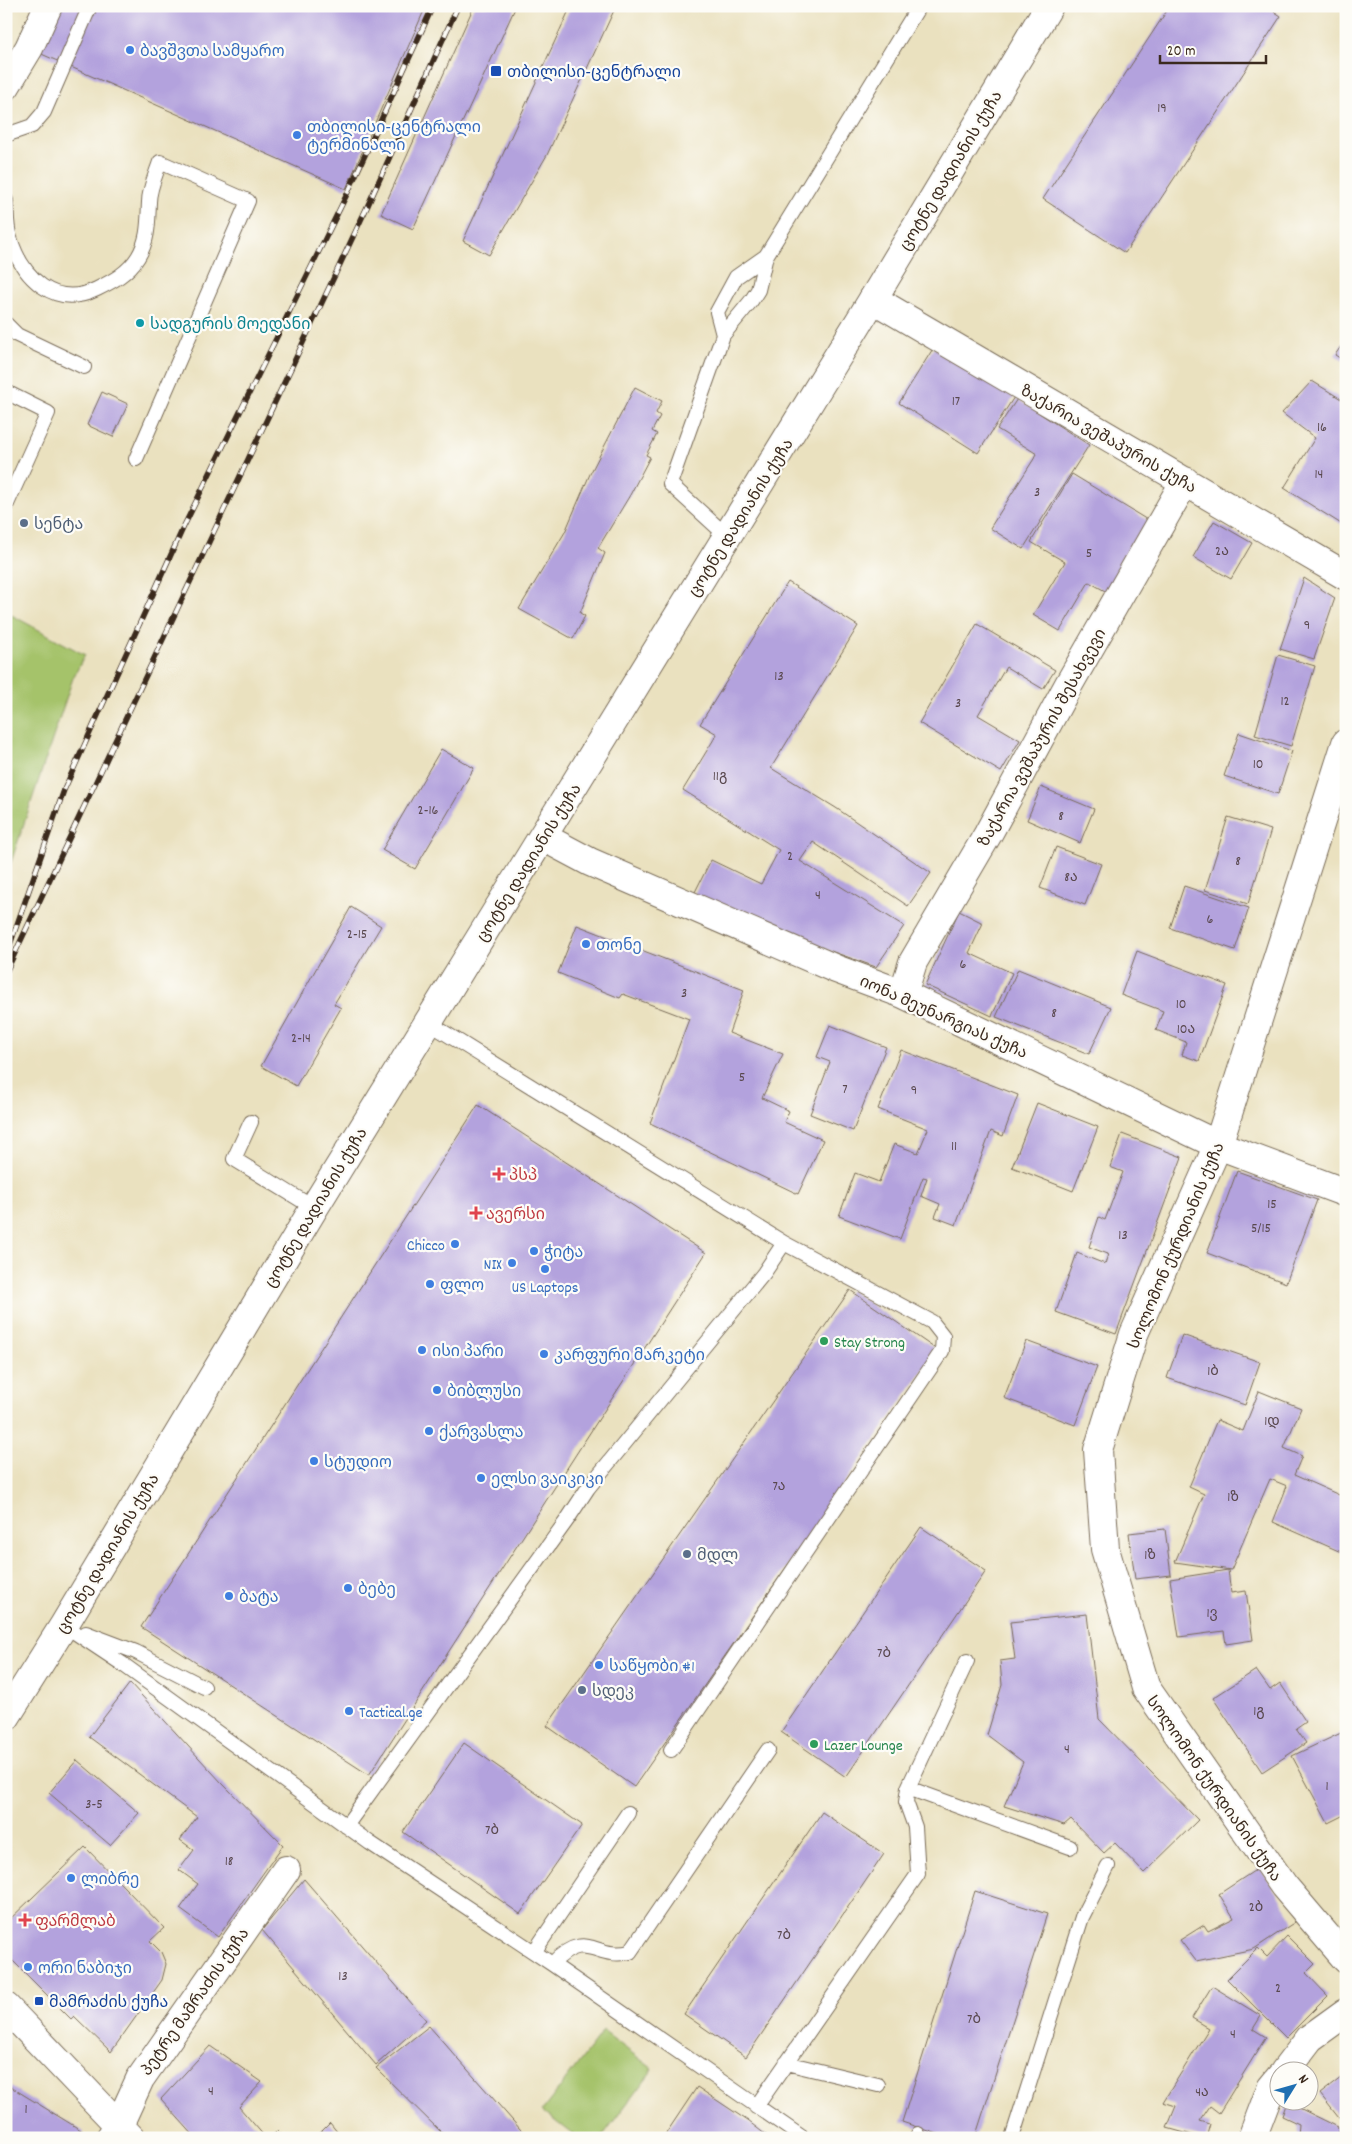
<svg xmlns="http://www.w3.org/2000/svg" width="1352" height="2144" viewBox="0 0 1352 2144" font-family="Dekko,'Noto Sans Georgian',sans-serif">
  <rect width="100%" height="100%" fill="#fdfcf7"/>
  <filter id="ink" filterUnits="userSpaceOnUse"><feTurbulence type="fractalNoise" baseFrequency=".02" numOctaves="2"/><feDisplacementMap in="SourceGraphic" scale="10" xChannelSelector="R" yChannelSelector="G"/><feConvolveMatrix kernelMatrix="1 2 1 2 8 2 1 2 1" color-interpolation-filters="sRGB"/></filter>
  <filter id="wash" filterUnits="userSpaceOnUse"><feTurbulence type="fractalNoise" baseFrequency=".0096" numOctaves="4" result="noise"/><feDisplacementMap in="SourceGraphic" scale="20" xChannelSelector="R" yChannelSelector="G"/><feGaussianBlur stdDeviation="1.12" result="paint"/><feColorMatrix in="noise" values="0 0 0 0 0 0 0 0 0 0 0 0 0 0 0 0 0 1.4 0 .05"/><feComposite in="paint" operator="in"/></filter>
  <g filter="url(#wash)">
    <rect width="100%" height="100%" fill="#eae1bf"/>
    <path fill="#a5c36b" stroke="#707644" d="M6 612 85 655 73 678 6 877Z
      M603 2031 653 2069 601 2138H577L542 2111Z"/>
    <g id="blocks">
      <path fill="#b3a2dd" d="M33 6H426L346 189 37 52Z
        M474 6H516L413 229 381 214Z
        M571 6H616L547 155 489 255 463 241Z
        M1170 6H1266L1281 16 1125 253 1043 199Z
        M1346 339V362L1335 355Z
        M934 347 1014 397 978 453 899 403Z
        M1312 381 1346 402V527L1284 488 1315 438 1282 413Z
        M635 387 662 401 656 413 660 416 652 431 657 434 646 455 650 457 630 495 598 548 605 553 580 613 585 616 573 639 519 609 565 532 590 474Z
        M102 392 128 404 113 437 87 425Z
        M1017 399 1089 445 1023 549 990 528 1037 454 997 429Z
        M1072 474 1149 521 1107 592 1089 582 1060 631 1033 615 1065 562 1031 542Z
        M1214 521 1252 543 1231 579 1193 557Z
        M1304 578 1335 598 1314 659 1280 649Z
        M788 582 858 626 771 768 836 808 931 873 908 906 813 842 800 861 904 926 876 967 765 928 694 894 711 860 761 884 779 850 683 790 717 734 700 724Z
        M977 624 1055 670 1043 689 1006 667 978 715 1020 740 1001 772 919 723Z
        M1278 655 1315 666 1291 746 1255 735Z
        M1239 733 1292 751 1278 794 1224 776Z
        M441 749 474 768 415 869 382 850Z
        M1041 787 1094 809 1080 843 1027 820Z
        M1228 817 1271 830 1248 904 1205 890Z
        M1056 847 1101 864 1085 905 1040 888Z
        M1184 886 1249 908 1235 950 1170 928Z
        M351 907 381 926 334 1004 341 1008 296 1086 261 1066Z
        M959 911 983 923 969 953 1012 973 992 1016 925 985Z
        M577 925 744 990 729 1033 783 1054 762 1098 789 1111 784 1122 823 1140 798 1194 650 1123 689 1019 623 994 620 998 558 973Z
        M1137 951 1227 985 1199 1061 1182 1055 1186 1042 1156 1030 1163 1011 1121 995Z
        M1018 969 1111 1007 1089 1054 996 1017Z
        M830 1025 886 1047 853 1131 810 1114 830 1062 817 1057Z
        M901 1050 1018 1095 1003 1136 991 1131 956 1225 935 1217 940 1204 921 1196 927 1178 923 1177 900 1239 839 1216 855 1173 879 1182 894 1144 918 1153 928 1129 878 1109Z
        M1037 1103 1098 1127 1073 1191 1012 1167Z
        M478 1105 706 1253 369 1775 141 1627Z
        M1122 1134 1182 1157 1116 1334 1056 1312 1077 1253 1105 1264 1108 1254 1089 1247 1099 1217 1105 1220 1123 1172 1110 1167Z
        M1237 1171 1317 1200 1286 1283 1207 1253Z
        M850 1290 937 1350 634 1787 547 1726Z
        M1182 1335 1260 1362 1245 1405 1167 1378Z
        M1026 1341 1097 1367 1075 1425 1004 1398Z
        M1259 1391 1301 1408 1284 1448 1302 1456 1294 1475 1346 1498V1540L1341 1552 1273 1522 1287 1486 1270 1479 1231 1570 1175 1562 1204 1494 1189 1487 1217 1420 1243 1431Z
        M921 1527 986 1571 846 1777 781 1732Z
        M1165 1529 1171 1575 1135 1579 1129 1533Z
        M1228 1570 1231 1593 1246 1591 1253 1640 1226 1644 1224 1631 1179 1637 1170 1579Z
        M1087 1614 1099 1719 1198 1820 1144 1873 1115 1843 1104 1853 1071 1819 1064 1825 1004 1806 1023 1762 987 1735 1002 1685 1000 1661 1015 1659 1010 1622Z
        M1256 1670 1270 1690 1280 1683 1306 1722 1296 1729 1306 1743 1262 1772 1213 1698Z
        M130 1683 222 1783 283 1845 218 1937 180 1909 198 1884 179 1870 194 1850 180 1840 197 1817 89 1737Z
        M1341 1733 1346 1743V1814L1328 1823 1292 1756Z
        M464 1743 582 1825 520 1914 403 1832Z
        M77 1760 139 1813 110 1845 49 1793Z
        M822 1812 884 1854 746 2057 684 2014Z
        M85 1847 164 1928 150 1941 161 1952 166 1964 162 1980 111 2052 74 2016 71 2019 6 1954V1923Z
        M1260 1867 1295 1922 1254 1949 1196 1961 1180 1940 1204 1925 1208 1931 1234 1918 1219 1894Z
        M304 1879 426 2020 376 2065 262 1930Z
        M975 1891 1047 1914 975 2138H950L902 2122Z
        M1287 1936 1315 1964 1306 1973 1328 1996 1286 2038 1227 1979 1258 1948 1267 1957Z
        M1212 1986 1261 2016 1253 2029 1266 2037 1219 2113 1210 2106 1200 2121 1210 2124 1206 2138H1203L1167 2128 1176 2106 1163 2102 1209 2028 1192 2018Z
        M429 2026 528 2138H447L376 2068Z
        M210 2046 262 2082 239 2107 266 2138H196L161 2099Z
        M1346 2074V2127L1320 2094Z
        M6 2084 84 2132 81 2138H6Z
        M697 2087 748 2121 770 2138H663Z
        M1287 2102 1338 2127 1337 2138H1298L1299 2124 1282 2116Z
        M330 2123 342 2138H315Z
        M278 2130 285 2138H270Z"/>
    </g>
  </g>
  <g filter="url(#ink)">
    <use href="#blocks" fill-opacity="0" stroke="#786a56" stroke-width="1"/>
    <g fill="none" stroke-linecap="round" stroke-linejoin="round">
      <g stroke="#786a56" stroke-width="16">
        <path id="service" d="M6 135 32 126 44 112 90 6
          M6 200C7 212 6 226 10 238 22 277 54 310 97 289 113 281 128 273 138 257 149 239 148 221 149 202 149 189 156 174 160 162L248 201 136 459
          M6 324 17 335 84 367
          M723 335 717 312 736 277 766 256
          M6 392 48 413 6 506
          M728 537 670 484 723 335 751 301 758 290 766 256 919 6
          M429 1023 784 1243 932 1322 943 1336 942 1351 671 1750
          M251 1122 234 1159 314 1208
          M64 1625 121 1663 370 1843 552 1964 803 2138
          M86 1633 136 1652 204 1687
          M908 1788 1070 1847
          M346 1826 567 1520 588 1488 764 1273 784 1243
          M534 1952 628 1813
          M552 1964C587 1927 595 1961 630 1952L768 1750
          M786 2063 878 2085
          M756 2107 918 1874 915 1827 906 1802 908 1788 967 1661
          M917 2138 918 2134
          M1012 2138 1082 1917 1108 1866"/>
      </g>
      <g stroke="#786a56" stroke-width="30">
        <path id="minor" d="M873 299 1346 576
          M1346 743 1218 1145 1134 1334 1098 1450 1105 1549 1146 1688 1284 1886 1346 1959
          M543 837 590 862 836 969 903 994 1218 1145 1346 1193
          M903 994 913 962 988 834 1069 684 1185 481
          M1284 2072 1310 2038 1346 2012
          M110 2138 119 2125 140 2079 286 1870
          M1252 2138 1271 2088 1280 2077"/>
      </g>
      <g stroke="#786a56" stroke-width="30">
        <path id="tertiary" d="M6 2007 131 2138"/>
      </g>
      <g stroke="#786a56" stroke-width="30">
        <path id="primary" d="M6 86 29 48 48 6
          M6 1717 64 1625 314 1208 873 299 1049 6"/>
      </g>
      <use href="#service" stroke="#fff" stroke-width="14"/>
      <use href="#minor" stroke="#fff" stroke-width="28"/>
      <use href="#tertiary" stroke="#fff" stroke-width="28"/>
      <use href="#primary" stroke="#fff" stroke-width="28"/>
      <g stroke="#3b2a1e" stroke-width="5.5">
        <path id="rail" d="M6 956 64 790 184 526 349 190 433 6
          M6 972 368 205 458 6"/>
      </g>
      <use href="#rail" stroke="#fdfcf7" stroke-width="4" stroke-dasharray="11" stroke-linecap="butt"/>
    </g>
  </g>
  <g fill="#3f7fe0" stroke="#fdfcf7" stroke-width="2">
    <circle cx="130" cy="50" r="5"/>
    <circle cx="297" cy="135" r="5"/>
    <circle cx="586" cy="944" r="5"/>
    <circle cx="455" cy="1244" r="5"/>
    <circle cx="534" cy="1251" r="5"/>
    <circle cx="512" cy="1263" r="5"/>
    <circle cx="545" cy="1269" r="5"/>
    <circle cx="430" cy="1284" r="5"/>
    <circle cx="422" cy="1350" r="5"/>
    <circle cx="544" cy="1354" r="5"/>
    <circle cx="437" cy="1390" r="5"/>
    <circle cx="429" cy="1431" r="5"/>
    <circle cx="314" cy="1461" r="5"/>
    <circle cx="481" cy="1478" r="5"/>
    <circle cx="348" cy="1588" r="5"/>
    <circle cx="229" cy="1596" r="5"/>
    <circle cx="599" cy="1665" r="5"/>
    <circle cx="349" cy="1711" r="5"/>
    <circle cx="71" cy="1878" r="5"/>
    <circle cx="28" cy="1967" r="5"/>
  </g>
  <g fill="#1a4fb4" stroke="#fdfcf7" stroke-width="2">
    <rect x="490" y="65" width="12" height="12" rx="2.5"/>
    <rect x="34" y="1996" width="10" height="10" rx="2.5"/>
  </g>
  <circle fill="#0f9aa8" stroke="#fdfcf7" stroke-width="2" cx="140" cy="323" r="5"/>
  <g fill="#5c6f8a" stroke="#fdfcf7" stroke-width="2">
    <circle cx="24" cy="523" r="5"/>
    <circle cx="687" cy="1554" r="5"/>
    <circle cx="582" cy="1690" r="5"/>
  </g>
  <g fill="#e0444e" stroke="#fdfcf7" stroke-width="2">
    <path d="M496.5 1166.5h5v5h5v5h-5v5h-5v-5h-5v-5h5z"/>
    <path d="M473.5 1205.5h5v5h5v5h-5v5h-5v-5h-5v-5h5z"/>
    <path d="M22.5 1912.5h5v5h5v5h-5v5h-5v-5h-5v-5h5z"/>
  </g>
  <g fill="#2e9e5b" stroke="#fdfcf7" stroke-width="2">
    <circle cx="824" cy="1341" r="5"/>
    <circle cx="814" cy="1744" r="5"/>
  </g>
  <g text-anchor="middle" stroke-width="4.5" stroke-linejoin="round" paint-order="stroke">
    <g font-size="14" fill="#59484e">
      <text x="1162" y="112">19</text>
      <text x="956" y="405">17</text>
      <text x="1322" y="431">16</text>
      <text x="1319" y="478">14</text>
      <text x="1037" y="496">3</text>
      <text x="1222" y="555">2ა</text>
      <text x="1089" y="557">5</text>
      <text x="1307" y="629">9</text>
      <text x="779" y="680">13</text>
      <text x="1285" y="705">12</text>
      <text x="958" y="707">3</text>
      <text x="1258" y="768">10</text>
      <text x="720" y="780">11გ</text>
      <text x="428" y="814">2-16</text>
      <text x="1061" y="820">8</text>
      <text x="790" y="860">2</text>
      <text x="1238" y="865">8</text>
      <text x="1071" y="881">8ა</text>
      <text x="818" y="899">4</text>
      <text x="1210" y="923">6</text>
      <text x="357" y="938">2-15</text>
      <text x="963" y="968">6</text>
      <text x="684" y="997">3</text>
      <text x="1181" y="1008">10</text>
      <text x="1054" y="1017">8</text>
      <text x="1186" y="1033">10ა</text>
      <text x="301" y="1042">2-14</text>
      <text x="742" y="1081">5</text>
      <text x="845" y="1093">7</text>
      <text x="914" y="1094">9</text>
      <text x="954" y="1150">11</text>
      <text x="1272" y="1208">15</text>
      <text x="1261" y="1232">5/15</text>
      <text x="1123" y="1239">13</text>
      <text x="1213" y="1375">1ბ</text>
      <text x="1272" y="1425">1დ</text>
      <text x="779" y="1490">7ა</text>
      <text x="1233" y="1501">1ზ</text>
      <text x="1150" y="1559">1ზ</text>
      <text x="1212" y="1617">1ვ</text>
      <text x="884" y="1657">7ბ</text>
      <text x="1259" y="1715">1გ</text>
      <text x="1067" y="1753">4</text>
      <text x="1327" y="1790">1</text>
      <text x="94" y="1808">3-5</text>
      <text x="492" y="1834">7ბ</text>
      <text x="229" y="1865">18</text>
      <text x="1256" y="1911">2ბ</text>
      <text x="784" y="1939">7ბ</text>
      <text x="343" y="1980">13</text>
      <text x="1278" y="1992">2</text>
      <text x="974" y="2023">7ბ</text>
      <text x="1233" y="2038">4</text>
      <text x="211" y="2095">4</text>
      <text x="1202" y="2096">4ა</text>
      <text x="26" y="2113">1</text>
    </g>
    <g font-size="16" fill="#366cbe" stroke="#fdfcf7" text-anchor="start">
      <text x="140" y="56">ბავშვთა სამყარო</text>
      <text x="307" y="132">თბილისი-ცენტრალი<tspan x="307" dy="18">ტერმინალი</tspan></text>
      <text x="596" y="950">თონე</text>
      <text x="445" y="1250" text-anchor="end">Chicco</text>
      <text x="544" y="1257">ჭიტა</text>
      <text x="502" y="1269" text-anchor="end">NIX</text>
      <text x="440" y="1290">ფლო</text>
      <text x="545" y="1292" text-anchor="middle">US Laptops</text>
      <text x="432" y="1356">ისი პარი</text>
      <text x="554" y="1360">კარფური მარკეტი</text>
      <text x="447" y="1396">ბიბლუსი</text>
      <text x="439" y="1437">ქარვასლა</text>
      <text x="324" y="1467">სტუდიო</text>
      <text x="491" y="1484">ელსი ვაიკიკი</text>
      <text x="358" y="1594">ბებე</text>
      <text x="239" y="1602">ბატა</text>
      <text x="609" y="1671">საწყობი #1</text>
      <text x="359" y="1717">Tactical.ge</text>
      <text x="81" y="1884">ლიბრე</text>
      <text x="38" y="1973">ორი ნაბიჯი</text>
    </g>
    <g font-size="16" fill="#164399" stroke="#fdfcf7" text-anchor="start">
      <text x="507" y="77">თბილისი-ცენტრალი</text>
      <text x="49" y="2007">მამრაძის ქუჩა</text>
    </g>
    <g font-size="16" fill="#3b2a1e" stroke="#fdfcf7">
      <text transform="translate(950 170) rotate(-59)" y="6">ცოტნე დადიანის ქუჩა</text>
      <text transform="translate(1109 438) rotate(30)" y="6">ზაქარია ვეშაპურის ქუჩა</text>
      <text transform="translate(740 517) rotate(-58)" y="6">ცოტნე დადიანის ქუჩა</text>
      <text transform="translate(1041 737) rotate(-61)" y="6">ზაქარია ვეშაპურის შესახვევი</text>
      <text transform="translate(528 862) rotate(-58)" y="6">ცოტნე დადიანის ქუჩა</text>
      <text transform="translate(944 1016) rotate(24)" y="6">იონა მეუნარგიას ქუჩა</text>
      <text transform="translate(315 1207) rotate(-59)" y="6">ცოტნე დადიანის ქუჩა</text>
      <text transform="translate(1175 1245) rotate(-67)" y="6">სოლომონ ქურდიანის ქუჩა</text>
      <text transform="translate(107 1553) rotate(-59)" y="6">ცოტნე დადიანის ქუჩა</text>
      <text transform="translate(1215 1788) rotate(55)" y="6">სოლომონ ქურდიანის ქუჩა</text>
      <text transform="translate(194 2001) rotate(-55)" y="6">პეტრე მამრაძის ქუჩა</text>
    </g>
    <g font-size="16" fill="#0d838f" stroke="#fdfcf7" text-anchor="start">
      <text x="150" y="329">სადგურის მოედანი</text>
    </g>
    <g font-size="16" fill="#4e5e75" stroke="#fdfcf7" text-anchor="start">
      <text x="34" y="529">სენტა</text>
      <text x="697" y="1560">მდლ</text>
      <text x="592" y="1696">სდეკ</text>
    </g>
    <g font-size="16" fill="#be3a42" stroke="#fdfcf7" text-anchor="start">
      <text x="509" y="1180">პსპ</text>
      <text x="486" y="1219">ავერსი</text>
      <text x="35" y="1926">ფარმლაბ</text>
    </g>
    <g font-size="16" fill="#27864d" stroke="#fdfcf7" text-anchor="start">
      <text x="834" y="1347">Stay Strong</text>
      <text x="824" y="1750">Lazer Lounge</text>
    </g>
  </g>
  <rect width="1352" height="2144" fill="none" stroke="#fdfcf7" stroke-width="25"/>
  <g transform="translate(1294 2086) rotate(53)"><circle r="24" fill="#fdfcf7" stroke="#afa8a0"/>
  <path d="M0-4L9 19L0 12L-9 19Z" fill="#1f6fb2"/>
  <text y="-8" font-size="14" font-weight="bold" text-anchor="middle" fill="#3b2a1e">N</text>
  </g>
  <path d="M1160 55v8h106v-8" fill="none" stroke="#3b2a1e" stroke-width="2.5"/>
  <text x="1167" y="55" font-size="15" fill="#3b2a1e" stroke="#fdfcf7" stroke-width="4" paint-order="stroke">20 m</text>
</svg>
